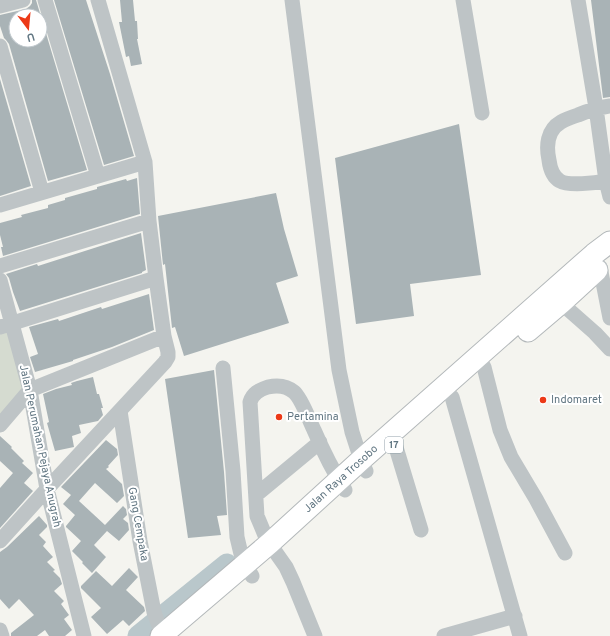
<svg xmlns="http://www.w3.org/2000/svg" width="610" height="636" font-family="Overpass,sans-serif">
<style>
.green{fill:#d5dbd0}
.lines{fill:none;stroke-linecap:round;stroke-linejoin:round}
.river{stroke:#b9c7cb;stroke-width:21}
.building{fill:#a9b3b6;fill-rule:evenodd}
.highway-casing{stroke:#b3b8ba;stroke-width:23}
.minor{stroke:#bec4c6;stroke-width:15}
.highway{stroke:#fff;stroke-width:21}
.poi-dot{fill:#ec3917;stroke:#fff;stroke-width:1.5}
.labels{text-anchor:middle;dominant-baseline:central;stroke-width:4;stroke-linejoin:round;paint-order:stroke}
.shield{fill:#fff;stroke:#909fa8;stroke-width:1}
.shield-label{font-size:10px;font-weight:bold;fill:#617682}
.poi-label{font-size:11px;fill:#617682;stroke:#fff;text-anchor:start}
.street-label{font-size:11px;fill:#617682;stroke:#fff}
</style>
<rect width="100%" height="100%" fill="#f4f4ef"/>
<path class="green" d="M 11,323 L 30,390 L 0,425 L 0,327 Z"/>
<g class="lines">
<path class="river" d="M 138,636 L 227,564"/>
</g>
<path class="building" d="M 32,0 L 36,0 L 87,170 L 48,181 L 9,44 L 6,40 L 4,38 L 0,26 L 0,15 L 26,9 L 30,6 L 32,3 ZM 13,16 L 40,16 L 40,40 L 16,40 L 16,25 Z
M 54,0 L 86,0 L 110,74 L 134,156 L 104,165 Z
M 120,0 L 133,0 L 135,21 L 137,21 L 138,39 L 137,39 L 142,64 L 131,66 L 129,56 L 126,57 L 119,22 L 122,22 Z
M 591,0 L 610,0 L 610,97 L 603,98 Z
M 0,79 L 31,186 L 0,196 Z
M 459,124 L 481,275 L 410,284 L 414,316 L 356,324 L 335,158 Z
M 137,178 L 140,214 L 3,256 L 1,247 L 3,247 L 0,235 L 0,223 L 22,217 L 21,215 L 48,208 L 48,205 L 65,200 L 65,198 L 97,189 L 97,187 L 126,179 L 127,181 Z
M 276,193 L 284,229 L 298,276 L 276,283 L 289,323 L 184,356 L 175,327 L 172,328 L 165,264 L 163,265 L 158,216 Z
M 141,233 L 146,270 L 142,272 L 142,273 L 20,311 L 13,292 L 9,278 L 6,274 L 37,264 L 38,266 Z
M 149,294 L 154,330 L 112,347 L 73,360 L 73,361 L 35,372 L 30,357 L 38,354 L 29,327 L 58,319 L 59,321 L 101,307 L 102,309 Z
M 214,370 L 224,472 L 227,515 L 217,516 L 221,535 L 188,538 L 165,379 Z
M 93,377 L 97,394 L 99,394 L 103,408 L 101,408 L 103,415 L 98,421 L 79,425 L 81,433 L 72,436 L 74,447 L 55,451 L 47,423 L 49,422 L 43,394 L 56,389 L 72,385 L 71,383 L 77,381 Z
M 0,436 L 12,447 L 11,448 L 24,461 L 22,463 L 33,473 L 24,483 L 33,491 L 0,528 L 0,488 L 13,473 L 0,461 Z
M 106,440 L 117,449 L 118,455 L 108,466 L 109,467 L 106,469 L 122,484 L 124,496 L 117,503 L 95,483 L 79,501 L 105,525 L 123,506 L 126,509 L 127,515 L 123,519 L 128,523 L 129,530 L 119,541 L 107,531 L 94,545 L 106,557 L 92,573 L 82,563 L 83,562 L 72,551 L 81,541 L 66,527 L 66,526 L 75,515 L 63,504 L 71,495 L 61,487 Z
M 39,516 L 47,525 L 47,527 L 39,535 L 46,542 L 43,546 L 53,557 L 47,562 L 55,570 L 53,571 L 60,578 L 62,584 L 54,591 L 64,601 L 61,604 L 69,615 L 64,619 L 72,630 L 65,636 L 49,636 L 45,630 L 37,636 L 11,636 L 11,633 L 34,615 L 19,599 L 9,609 L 0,599 L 0,552 L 7,547 Z
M 129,568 L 138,577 L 126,590 L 144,607 L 145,611 L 129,626 L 123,620 L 107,634 L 91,617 L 101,608 L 81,588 L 81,586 L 96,571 L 112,586 Z"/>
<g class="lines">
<g class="highway-casing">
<path id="highway" d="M 528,331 L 561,303 L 597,270
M 161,636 L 270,543 L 361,460 L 594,254 L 610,242"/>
</g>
<path class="minor" d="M 45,0 L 98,176
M 292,0 L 339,370 L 352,432 L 361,460 L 366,471
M 463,0 L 482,113
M 578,0 L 596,108 L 606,181 L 610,197
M 0,6 L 23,0
M 0,46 L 42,192
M 606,181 C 596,183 568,186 560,181 C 553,177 550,168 549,160 C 546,146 547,130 561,122 C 566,119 572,117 578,115 C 590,110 597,108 610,106
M 0,205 L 145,162
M 0,266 L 149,221
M 600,267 L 610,318
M 0,280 L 30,390 L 47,489 L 84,636
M 561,303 L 595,333 L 610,349
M 0,327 L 156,278
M 484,367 L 500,430 L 511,457 L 536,499 L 565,553
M 223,368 L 233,471 L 237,537 L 241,554 L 245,564 L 252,576
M 452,397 L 520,636
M 120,411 L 140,541 L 154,612 L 158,623 L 163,635
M 0,425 L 30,390 L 164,336
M 395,444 L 421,530
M 256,495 L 320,442
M 0,541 L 47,489 L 165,362 L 168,357 L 168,352 L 164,336 L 156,278 L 149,221 L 145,162 L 98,0
M 0,630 L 2,636
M 315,636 L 293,582 L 286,567 L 267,540 L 257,516 L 250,402 C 253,393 259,390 268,387 C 277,385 287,386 294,392 C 302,399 309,420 314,430 C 323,451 333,471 345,490
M 444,636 L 515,616"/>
<use href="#highway" class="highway"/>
</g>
<g class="poi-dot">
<circle cx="543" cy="400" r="4"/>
<circle cx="279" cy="417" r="4"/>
</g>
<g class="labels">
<rect class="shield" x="385" y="437" width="18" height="16" rx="3"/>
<g class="shield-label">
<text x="394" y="445">17</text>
</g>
<g class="poi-label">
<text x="551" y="400">Indomaret</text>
<text x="287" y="417">Pertamina</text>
</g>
<g class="street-label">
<text transform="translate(40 446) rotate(78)">Jalan Perumahan Pejaya Anugrah</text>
<text transform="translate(341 479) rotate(-42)">Jalan Raya Trosobo</text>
<text transform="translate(138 524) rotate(80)">Gang Cempaka</text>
</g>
</g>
<g transform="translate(28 28) rotate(164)"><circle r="19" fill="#ffffff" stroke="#c0c8cd"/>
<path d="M0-3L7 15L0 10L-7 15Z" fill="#ec3917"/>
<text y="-6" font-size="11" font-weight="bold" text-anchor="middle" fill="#617682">U</text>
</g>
</svg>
